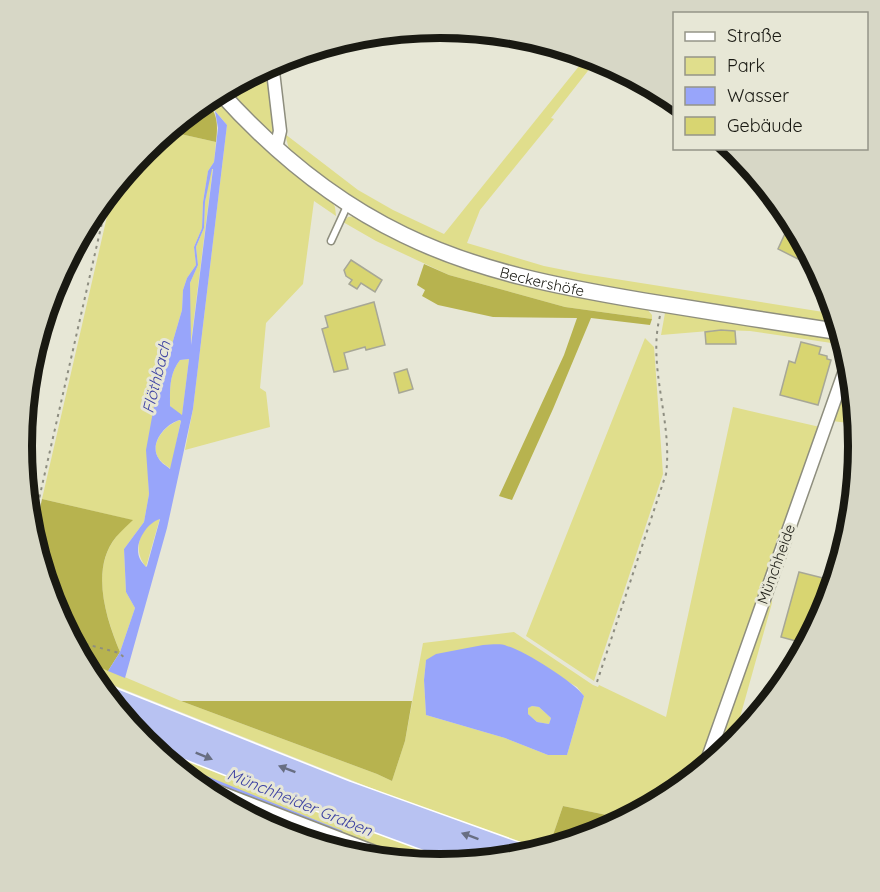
<svg xmlns="http://www.w3.org/2000/svg" width="880" height="892" font-family="Quicksand,sans-serif">
<style>
.green{fill:#e0de8c;fill-rule:evenodd}
.forest{fill:#b7b34f}
.water{fill:#98a5fa;fill-rule:evenodd}
.lines{fill:none;stroke-linecap:round;stroke-linejoin:round}
.stream{stroke:#98a5fa;stroke-width:3}
.building{fill:#d8d571;stroke:#a7a796;stroke-width:1.5}
.service-casing{stroke:#8e8e7e;stroke-width:9}
.minor-casing{stroke:#8e8e7e;stroke-width:15}
.tertiary-casing{stroke:#8e8e7e;stroke-width:18}
.motorway-casing{stroke:#fff;stroke-width:24}
.path{stroke:#8d8d80;stroke-width:2;stroke-dasharray:3 4.5;stroke-linecap:butt}
.service{stroke:#fff;stroke-width:6}
.minor{stroke:#fff;stroke-width:12}
.tertiary{stroke:#fff;stroke-width:15}
.motorway{stroke:#b8c2f2;stroke-width:21}
.oneway{fill:#686e82}
.labels{text-anchor:middle;dominant-baseline:central;stroke-width:6;stroke-linejoin:round;paint-order:stroke}
.street-label{font-size:15px;fill:#191912;stroke:#e7e7d6}
.water-label{font-size:16px;font-style:italic;fill:#3e43a3;stroke:#e7e7d6}
.rim{fill:none;stroke:#191912;stroke-width:8}
</style>
<rect width="100%" height="100%" fill="#e7e7d6"/>
<path class="green" d="M 588,55 L 598,58 L 551,118 L 554,119 L 480,210 L 467,243 L 544,266 L 584,274 L 836,314 L 839,325 L 538,276 L 437,244 L 361,206 L 290,153 L 285,134 L 358,190 L 393,210 L 444,234 Z
M 268,65 L 276,126 L 274,133 L 269,133 L 223,89 Z
M 212,95 C 248,135 290,167 331,200 L 335,207 L 336,216 L 314,201 L 303,284 L 266,323 L 260,388 L 266,392 L 270,427 L 185,450 L 193,409 L 227,125 L 205,99 Z
M 167,131 L 216,142 L 214,162 L 208,171 L 203,202 L 202,228 L 194,247 L 196,265 L 187,278 L 183,290 L 182,310 L 154,406 L 148,475 L 149,494 L 144,522 L 124,549 L 126,592 L 135,608 L 120,652 C 106,617 90,570 116,537 C 120,531 127,526 132,520 L 42,499 L 114,186 L 144,149 Z
M 213,167 L 190,350 L 190,283 L 198,265 L 196,247 L 204,228 L 205,202 L 210,172 Z
M 355,216 L 492,275 L 531,287 L 647,309 L 652,315 L 652,319 L 565,307 L 449,275 L 376,241 L 343,222 L 348,217 Z
M 674,311 L 843,337 L 845,345 L 750,331 L 721,330 L 661,335 L 665,313 Z
M 645,338 L 654,347 L 663,474 L 594,681 L 526,636 Z
M 189,359 L 182,416 L 175,412 L 170,406 C 170,389 169,374 180,360 Z
M 851,367 L 857,424 L 832,421 Z
M 733,407 L 820,427 L 694,777 L 672,795 L 626,819 L 563,806 L 553,835 L 578,840 L 542,851 L 391,796 L 103,681 L 90,675 L 80,658 L 181,701 L 377,774 L 392,781 L 405,741 L 423,643 L 514,632 L 593,685 L 598,687 L 599,685 L 666,717 ZM 426,660 L 560,677 L 577,687 L 584,696 L 567,755 L 548,755 L 505,738 L 426,715 L 424,680 Z
M 181,420 L 171,469 C 167,466 162,463 160,460 C 147,445 166,423 181,420 Z
M 160,518 L 146,567 C 132,550 139,527 160,518 Z
M 770,594 L 772,603 L 732,746 L 708,765 Z
M 532,706 L 539,707 L 551,718 L 549,724 L 537,722 L 528,714 L 528,707 Z
M 144,742 L 463,863 L 440,865 L 408,862 L 180,772 Z"/>
<path class="forest" d="M 205,99 C 218,114 218,123 216,142 L 167,131 Z
M 424,264 L 449,275 L 565,307 L 652,319 L 650,325 L 591,318 L 553,409 L 512,500 L 499,496 L 564,355 L 577,318 L 493,317 L 438,305 L 422,296 L 425,290 L 417,285 Z
M 42,499 L 133,520 C 127,526 121,531 116,537 C 90,569 106,618 120,652 L 108,671 L 80,658 L 53,606 L 33,540 Z
M 181,701 L 412,701 L 405,741 L 392,781 L 377,774 Z
M 563,806 L 626,819 L 600,833 L 578,840 L 553,835 Z"/>
<path class="water" d="M 215,111 L 227,125 L 193,409 L 167,528 L 125,678 L 108,671 L 120,652 L 135,608 L 126,592 L 124,549 L 144,522 L 149,494 L 146,450 L 154,406 L 182,310 L 183,290 L 187,278 L 196,265 L 194,247 L 202,228 L 203,202 L 208,171 L 214,162 L 218,128 ZM 212,169 L 213,169 L 191,345 L 190,283 L 198,265 L 196,247 L 204,228 L 205,202 ZM 189,359 L 182,415 L 170,406 C 170,389 169,374 180,360 ZM 180,420 L 181,421 L 170,469 C 167,466 161,463 159,459 C 148,444 166,423 180,420 ZM 160,519 L 147,566 L 146,567 C 144,564 141,562 140,559 C 133,545 146,523 160,519 Z
M 483,645 C 491,645 500,643 507,646 C 525,651 574,682 584,696 L 567,755 L 548,755 L 505,738 L 426,715 L 424,680 L 426,660 L 436,654 ZM 532,706 L 539,707 L 551,718 L 549,724 L 537,722 L 528,714 L 528,708 Z"/>
<g class="lines">
<path class="stream" d="M 168,762 L 341,832
M 380,848 L 424,863"/>
</g>
<path class="building" d="M 787,229 L 800,236 L 809,252 L 804,262 L 778,249 Z
M 351,260 L 382,280 L 375,292 L 361,283 L 357,289 L 349,284 L 352,280 L 346,276 L 344,270 Z
M 374,302 L 385,345 L 366,350 L 365,347 L 344,353 L 348,369 L 334,372 L 322,329 L 328,327 L 325,316 Z
M 721,330 L 735,331 L 736,344 L 706,344 L 705,332 Z
M 801,342 L 821,347 L 819,354 L 827,356 L 827,359 L 831,360 L 818,405 L 780,395 L 789,361 L 795,363 Z
M 407,369 L 413,389 L 399,393 L 394,373 Z
M 799,572 L 835,581 L 827,607 L 807,644 L 781,637 Z"/>
<g class="lines">
<g class="service-casing">
<path id="service" d="M 331,241 L 348,204"/>
</g>
<g class="minor-casing">
<path id="minor" d="M 272,63 L 280,131 L 276,148
M 704,769 L 849,359
M 191,781 L 398,861"/>
</g>
<g class="tertiary-casing">
<g id="tertiary">
<path id="s1" d="M 219,91 C 271,149 333,201 404,235 C 480,272 561,287 644,301 C 710,312 775,322 841,332"/>
</g>
</g>
<g class="motorway-casing">
<path id="motorway" d="M 106,696 L 347,792 L 525,856
M 130,726 L 313,798 L 484,861"/>
</g>
<path class="path" d="M 31,534 L 109,192
M 71,640 L 119,653 L 126,659
M 597,682 L 666,474 C 673,422 647,367 660,316"/>
<use href="#service" class="service"/>
<use href="#minor" class="minor"/>
<use href="#tertiary" class="tertiary"/>
<use href="#motorway" class="motorway"/>
</g>
<defs><path id="oneway-solid" d="M-6-.8H1V-3.2L6.5 0L1 3.2V.8H-6Z" transform="scale(1.5)"/></defs>
<g class="oneway">
<use href="#oneway-solid" transform="translate(204 756) rotate(22)"/>
<use href="#oneway-solid" transform="translate(287 769) rotate(-159)"/>
<use href="#oneway-solid" transform="translate(470 836) rotate(-160)"/>
</g>
<g class="labels">
<g class="street-label">
<text stroke="none"><textPath href="#s1" startOffset="382">Beckershöfe</textPath></text>
<text transform="translate(776 564) rotate(-70)">Münchheide</text>
</g>
<g class="water-label">
<text transform="translate(156 377) rotate(-76)">Flöthbach</text>
<text transform="translate(300 802) rotate(22)">Münchheider Graben</text>
</g>
</g>
<path d="M0 0H880V892H0ZM32 446a408 408 0 1 1 816 0a408 408 0 1 1-816 0Z" fill="#d7d7c6" fill-rule="evenodd"/>
<path class="rim" d="M32 446a408 408 0 1 1 816 0a408 408 0 1 1-816 0Z"/>
<rect x="673" y="12" width="195" height="138" fill="#e7e7d6" stroke="#959588" stroke-width="1.5"/>
<rect x="685" y="32" width="30" height="9" fill="#ffffff" stroke="#959588" stroke-width="1.5"/>
<text x="727" y="42" font-size="18" fill="#191912">Straße</text>
<rect x="685" y="57" width="30" height="18" fill="#e0de8c" stroke="#959588" stroke-width="1.5"/>
<text x="727" y="72" font-size="18" fill="#191912">Park</text>
<rect x="685" y="87" width="30" height="18" fill="#98a5fa" stroke="#959588" stroke-width="1.5"/>
<text x="727" y="102" font-size="18" fill="#191912">Wasser</text>
<rect x="685" y="117" width="30" height="18" fill="#d8d571" stroke="#959588" stroke-width="1.5"/>
<text x="727" y="132" font-size="18" fill="#191912">Gebäude</text>
</svg>
